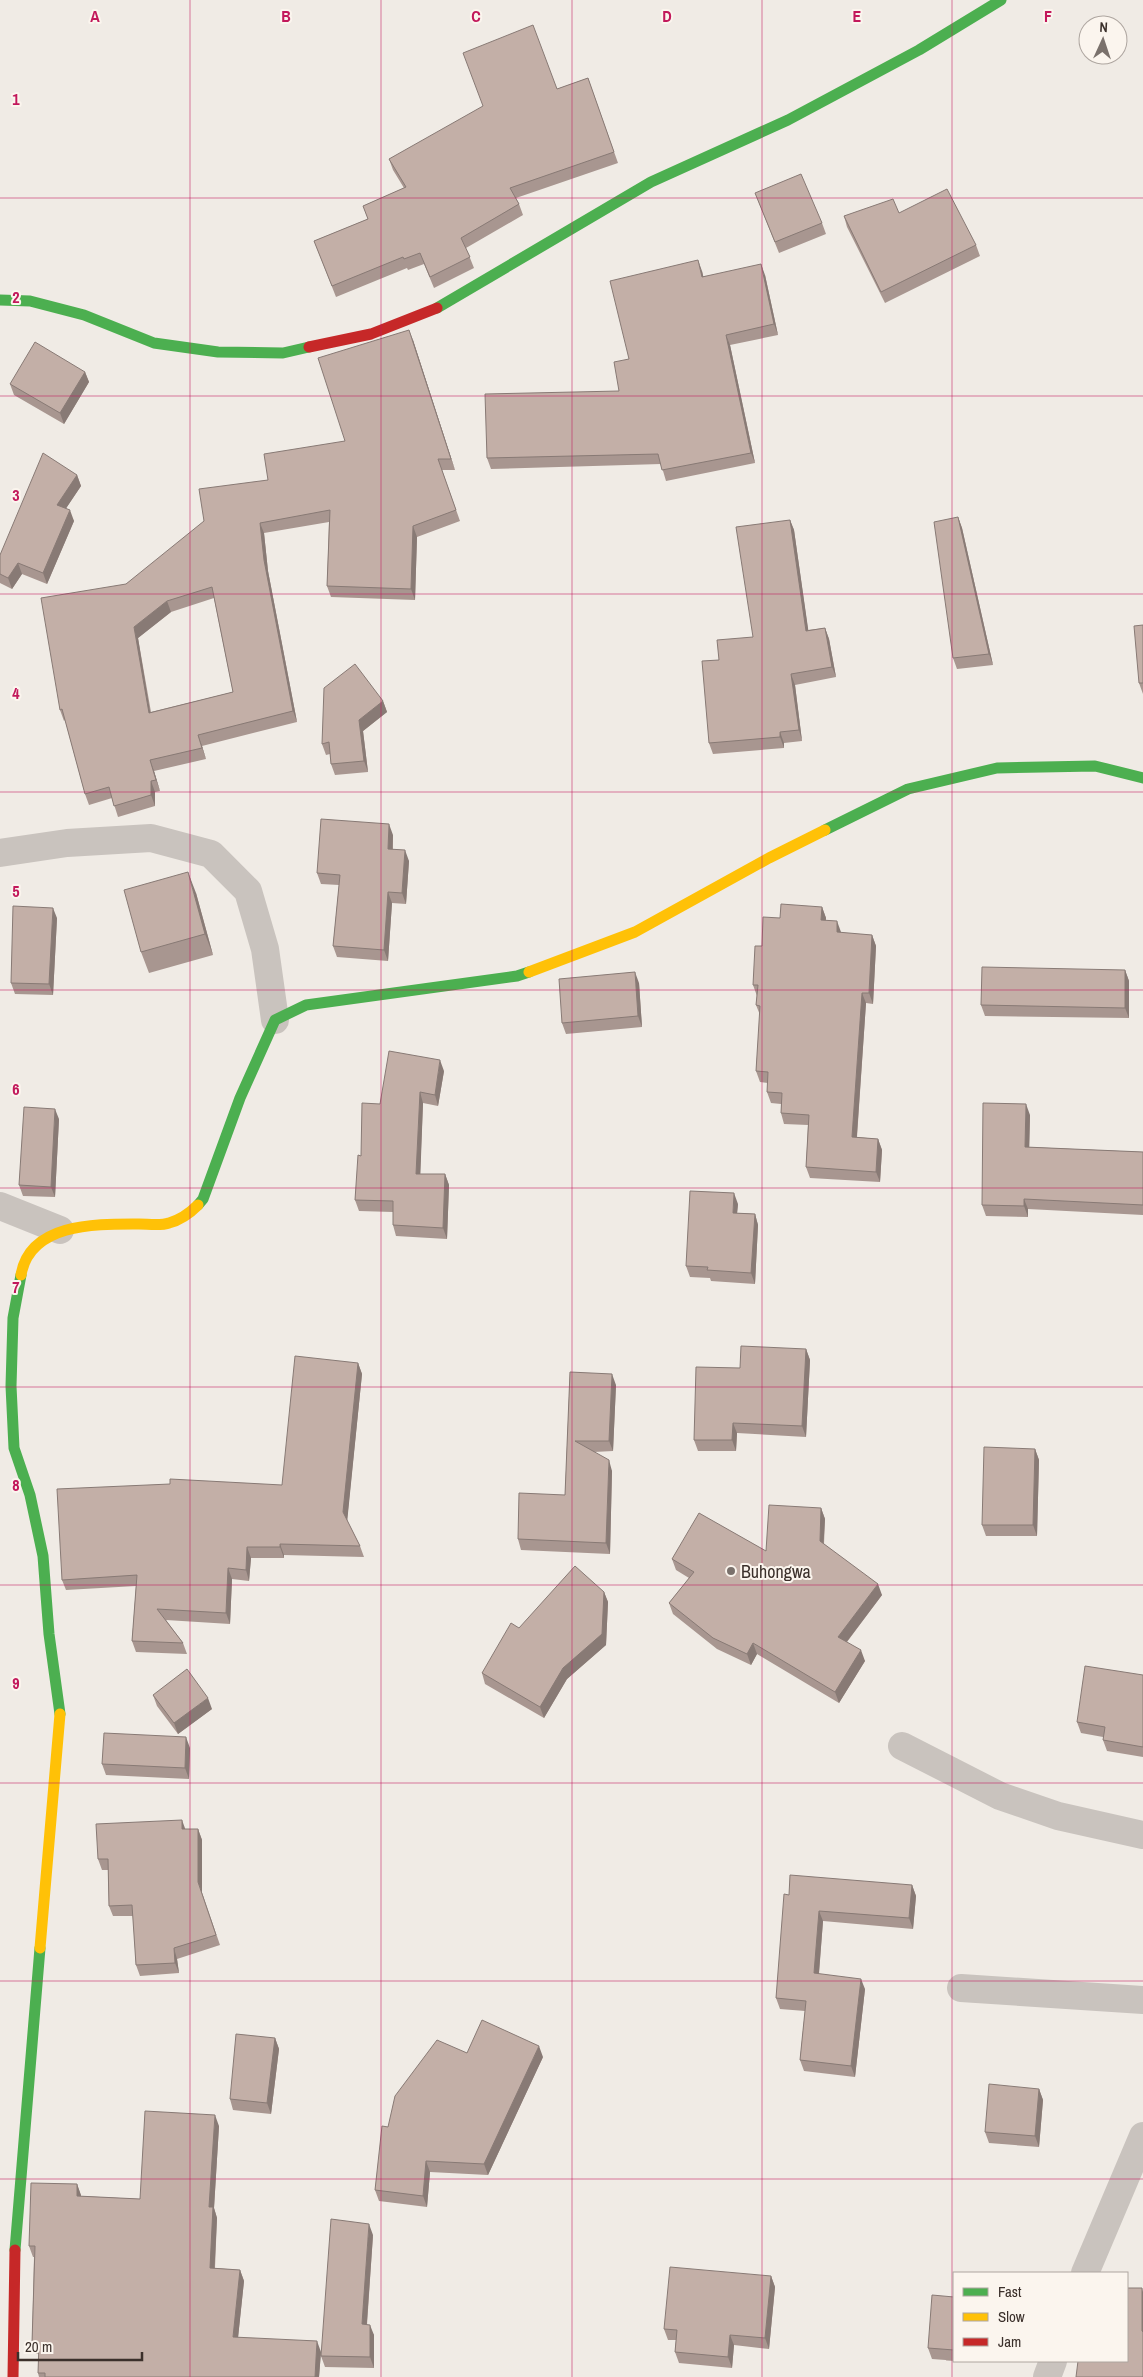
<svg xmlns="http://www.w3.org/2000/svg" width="1143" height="2377" font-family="'Archivo Narrow',sans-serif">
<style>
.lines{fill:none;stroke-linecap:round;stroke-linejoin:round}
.street{stroke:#c9c3be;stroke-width:28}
.fast{stroke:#4caf50;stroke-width:11}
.slow{stroke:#ffc107;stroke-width:11}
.jam{stroke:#c62828;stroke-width:11}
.wall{fill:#a89690;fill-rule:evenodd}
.shaded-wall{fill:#887a75}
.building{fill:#c3afa7;stroke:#887a75;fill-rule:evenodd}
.grid{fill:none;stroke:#c2185b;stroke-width:1;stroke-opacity:0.55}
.poi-dot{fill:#7a716c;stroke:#fbf5ee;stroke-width:2}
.labels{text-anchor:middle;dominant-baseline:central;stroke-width:4;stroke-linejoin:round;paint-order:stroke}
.poi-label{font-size:18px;fill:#3b302b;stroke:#fbf5ee;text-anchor:start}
.grid-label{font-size:16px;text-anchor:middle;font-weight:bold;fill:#c2185b;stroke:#fbf5ee;stroke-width:4;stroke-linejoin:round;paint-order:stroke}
</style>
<rect width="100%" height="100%" fill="#f0ebe5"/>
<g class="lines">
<path class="street" d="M 0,853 L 67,843 L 151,838 L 211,854 L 248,891 L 265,949 L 275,1020
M 0,1206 L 60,1230
M 902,1746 L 1000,1796 L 1058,1816 L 1143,1835
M 961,1988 L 1143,2000
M 1085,2273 L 1143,2136
M 1047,2377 L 1053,2361"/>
<path class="fast" d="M 0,300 L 30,301 L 84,315 L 154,343 L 218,352 L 283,353 L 309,347
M 437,308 L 651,182 L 788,120 L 919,50 L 1001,0
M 825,830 L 908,789 L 997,768 L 1095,766 L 1143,778
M 198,1205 L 203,1199 L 240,1098 L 275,1020 L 306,1005 L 517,976 L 529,972
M 21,1275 L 13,1318 L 11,1386 L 14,1448 L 30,1495 L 43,1556 L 49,1634 L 60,1714
M 15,2250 L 40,1948"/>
<path class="slow" d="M 529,972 L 635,932 L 769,858 L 825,830
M 21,1275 C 30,1222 98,1224 139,1224 C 148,1224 161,1226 169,1223 C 180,1220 190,1213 198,1205
M 40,1948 L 60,1714"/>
<path class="jam" d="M 309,347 L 371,334 L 437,308
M 13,2377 L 15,2250"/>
</g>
<path class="wall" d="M 588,78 L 618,163 L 516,198 L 519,204 L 523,215 L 466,248 L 474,268 L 434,288 L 424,264 L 408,270 L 407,268 L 336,297 L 314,241 L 368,219 L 363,206 L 404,188 L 393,170 L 389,159 L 557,89 Z
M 755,193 L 822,223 L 826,234 L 779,253 Z
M 899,213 L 976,245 L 980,256 L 885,303 L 847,227 L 844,216 Z
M 702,271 L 703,276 L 765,275 L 778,335 L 730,345 L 755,463 L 666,481 L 661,464 L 491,469 L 487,458 L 619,391 L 629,359 Z
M 413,340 L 455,470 L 442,470 L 460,521 L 417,537 L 415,600 L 331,597 L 327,586 L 329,522 L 264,533 L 268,571 L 297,722 L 202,746 L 206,759 L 154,771 L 160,791 L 155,792 L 155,806 L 118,817 L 112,798 L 89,805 L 85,794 L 65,720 L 64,721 L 60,710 L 126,584 L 268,480 L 345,441 ZM 214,598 L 233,692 L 151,712 L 138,638 L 171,612 Z
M 85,372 L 89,382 L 64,424 L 14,395 L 10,384 Z
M 77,475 L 81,486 L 66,508 L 74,521 L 47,584 L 22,574 L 12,589 L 0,583 L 0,555 Z
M 958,517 L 962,528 L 993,665 L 957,669 L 953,658 Z
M 790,520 L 794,530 L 808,630 L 825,628 L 829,639 L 836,677 L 795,685 L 802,741 L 784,743 L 784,748 L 713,754 L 709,743 L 719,660 L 753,637 Z
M 1143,625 L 1143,694 L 1139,683 Z
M 383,701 L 387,712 L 363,731 L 368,772 L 335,775 L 331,764 L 330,754 L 326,755 L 322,744 Z
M 393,835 L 393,849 L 409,861 L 406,904 L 392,903 L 388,961 L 337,957 L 333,946 L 339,885 L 321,884 L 317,873 Z
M 196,893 L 213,955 L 149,973 L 141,952 Z
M 822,907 L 826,918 L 825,921 L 841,933 L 872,935 L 876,946 L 873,1004 L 866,1003 L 857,1137 L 878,1139 L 882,1150 L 880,1182 L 810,1178 L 806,1167 L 808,1125 L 784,1124 L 781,1113 L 781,1104 L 771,1103 L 767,1092 L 768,1083 L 760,1082 L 756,1071 L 760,1015 L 756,1005 L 757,996 L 753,985 L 762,946 L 780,918 Z
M 57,918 L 53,995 L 15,994 L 11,983 Z
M 1125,970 L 1129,981 L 1129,1018 L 985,1016 L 981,1005 Z
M 639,983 L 642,1027 L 566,1034 L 562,1023 Z
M 444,1071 L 438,1106 L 423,1103 L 420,1174 L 445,1174 L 449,1185 L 447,1239 L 396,1236 L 393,1225 L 393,1212 L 359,1211 L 355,1200 L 361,1156 L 380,1104 Z
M 1030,1115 L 1029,1147 L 1143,1152 L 1143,1215 L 1028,1209 L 1028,1217 L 986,1216 L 982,1205 Z
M 59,1119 L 55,1197 L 23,1196 L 19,1185 Z
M 738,1204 L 737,1213 L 755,1214 L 758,1225 L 755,1284 L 711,1281 L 710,1278 L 690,1277 L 686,1266 Z
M 806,1349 L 810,1360 L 806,1437 L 737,1433 L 736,1451 L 698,1451 L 694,1440 L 740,1368 Z
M 358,1363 L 362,1374 L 347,1520 L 360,1546 L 364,1557 L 284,1555 L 284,1558 L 251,1558 L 249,1581 L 232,1579 L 230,1624 L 166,1620 L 183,1643 L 187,1654 L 136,1652 L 132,1641 L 136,1586 L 66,1590 L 62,1580 L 282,1485 Z
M 570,1372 L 616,1385 L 613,1451 L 594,1452 L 612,1471 L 610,1554 L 521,1550 L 518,1539 L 565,1495 Z
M 1035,1449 L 1039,1460 L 1037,1536 L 986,1536 L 982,1525 Z
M 821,1508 L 825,1519 L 824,1544 L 882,1595 L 847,1642 L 865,1661 L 839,1703 L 757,1654 L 751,1665 L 717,1649 L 673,1614 L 669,1603 L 689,1578 L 676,1570 L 672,1559 L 766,1551 Z
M 604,1592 L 608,1602 L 606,1645 L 567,1679 L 544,1718 L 485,1684 L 482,1673 L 519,1628 Z
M 1143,1675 L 1143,1757 L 1107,1751 L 1103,1740 L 1103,1737 L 1081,1733 L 1077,1722 Z
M 153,1695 L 212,1709 L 178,1734 L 157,1706 Z
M 190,1748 L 189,1779 L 106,1775 L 102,1764 Z
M 185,1829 L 198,1829 L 202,1840 L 202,1893 L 220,1945 L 177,1959 L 179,1973 L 140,1976 L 136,1965 L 133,1916 L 113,1916 L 109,1906 L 108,1870 L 102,1870 L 98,1859 Z
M 912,1885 L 916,1896 L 913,1929 L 823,1921 L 819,1974 L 865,1989 L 855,2077 L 804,2071 L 800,2060 L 805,2011 L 780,2009 L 776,1998 L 789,1895 Z
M 275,2038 L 279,2049 L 271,2114 L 233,2110 L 230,2099 Z
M 543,2057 L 488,2175 L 430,2172 L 427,2207 L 379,2201 L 375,2190 L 388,2127 Z
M 1039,2089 L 1043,2100 L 1039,2147 L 989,2143 L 985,2132 Z
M 219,2126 L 214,2208 L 217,2218 L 215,2268 L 240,2270 L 244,2281 L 238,2337 L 321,2352 L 319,2377 L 39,2377 L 38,2373 L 39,2354 L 36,2354 L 32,2343 L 34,2257 L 33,2257 L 29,2246 L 77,2184 L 81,2196 L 140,2199 Z
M 373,2235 L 367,2325 L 374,2335 L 374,2368 L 325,2367 L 321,2356 Z
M 771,2276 L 775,2287 L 769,2349 L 734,2345 L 732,2368 L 679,2363 L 675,2352 L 676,2340 L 668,2340 L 664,2329 Z
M 954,2297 L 954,2361 L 974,2361 L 973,2362 L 932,2359 L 928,2348 Z"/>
<path class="shaded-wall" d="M 698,260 L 702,271 L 706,288 L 702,277 Z
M 761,264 L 765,275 L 778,335 L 774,324 Z
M 409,330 L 413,340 L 455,470 L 451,459 Z
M 726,335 L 730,345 L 755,463 L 751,453 Z
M 85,372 L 89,382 L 64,424 L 60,413 Z
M 77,475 L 81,486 L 61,516 L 57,505 Z
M 70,510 L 74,521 L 47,584 L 43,573 Z
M 958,517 L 962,528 L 993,665 L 989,654 Z
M 790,520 L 794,530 L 810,642 L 806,631 Z
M 260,523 L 264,533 L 268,571 L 297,722 L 293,711 L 264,560 Z
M 413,526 L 417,537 L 415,600 L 411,589 Z
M 18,563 L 22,574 L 12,589 L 8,578 Z
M 167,601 L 171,612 L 138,638 L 152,724 L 149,713 L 134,627 Z
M 825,628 L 829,639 L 836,677 L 832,667 Z
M 791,674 L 795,685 L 802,741 L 799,730 Z
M 383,701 L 387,712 L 363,731 L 368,772 L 364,761 L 359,720 Z
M 780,732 L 784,743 L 784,748 L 780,737 Z
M 198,735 L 202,746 L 206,759 L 202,748 Z
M 150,760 L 154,771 L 160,791 L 156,780 Z
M 151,781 L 155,792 L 155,806 L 151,795 Z
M 389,824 L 393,835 L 392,860 L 388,849 Z
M 405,850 L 409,861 L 406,904 L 402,893 Z
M 188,872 L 196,893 L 213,955 L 205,934 Z
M 388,892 L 392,903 L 388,961 L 384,950 Z
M 822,907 L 826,918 L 825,931 L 821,920 Z
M 53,908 L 57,918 L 53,995 L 49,984 Z
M 837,921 L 841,932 L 841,943 L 837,932 Z
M 872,935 L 876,946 L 873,1004 L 869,993 Z
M 1125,970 L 1129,981 L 1129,1018 L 1125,1008 Z
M 635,972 L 639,983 L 642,1027 L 638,1016 Z
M 862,993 L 866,1003 L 856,1148 L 852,1137 Z
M 440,1060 L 444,1071 L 438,1106 L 435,1095 Z
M 420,1092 L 423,1103 L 420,1184 L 416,1174 Z
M 1026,1104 L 1030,1115 L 1029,1158 L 1025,1147 Z
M 55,1109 L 59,1119 L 55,1197 L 51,1187 Z
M 878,1139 L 882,1150 L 880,1182 L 876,1172 Z
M 445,1174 L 449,1185 L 447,1239 L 443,1228 Z
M 734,1193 L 738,1204 L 736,1224 L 733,1213 Z
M 1024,1199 L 1028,1209 L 1028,1217 L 1024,1206 Z
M 755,1214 L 758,1225 L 755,1284 L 751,1273 Z
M 806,1349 L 810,1360 L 806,1437 L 802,1426 Z
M 358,1363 L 362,1374 L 347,1523 L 343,1512 Z
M 612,1374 L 616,1385 L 613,1451 L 609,1441 Z
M 733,1423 L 737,1433 L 736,1451 L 732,1440 Z
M 1035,1449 L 1039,1460 L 1037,1536 L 1033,1525 Z
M 609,1460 L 612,1471 L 610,1554 L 606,1543 Z
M 821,1508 L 825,1519 L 823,1551 L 820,1541 Z
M 280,1544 L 284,1555 L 284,1558 L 280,1547 Z
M 247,1547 L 251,1558 L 249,1581 L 246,1570 Z
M 228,1568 L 232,1579 L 230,1624 L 226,1613 Z
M 878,1584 L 882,1595 L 842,1648 L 838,1637 Z
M 604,1592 L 608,1602 L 606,1645 L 567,1679 L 544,1718 L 540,1707 Z
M 753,1643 L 757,1654 L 751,1665 L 747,1654 Z
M 861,1650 L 865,1661 L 839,1703 L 835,1692 Z
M 208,1698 L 212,1709 L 178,1734 L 174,1723 Z
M 186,1737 L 190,1748 L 189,1779 L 185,1768 Z
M 182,1820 L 186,1831 L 182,1829 Z
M 198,1829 L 202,1840 L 202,1893 L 220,1945 L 198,1882 Z
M 912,1885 L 916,1896 L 913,1929 L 909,1918 Z
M 819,1911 L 823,1921 L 818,1984 L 814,1973 Z
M 174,1948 L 177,1959 L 179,1973 L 175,1963 Z
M 861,1979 L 865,1989 L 855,2077 L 851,2066 Z
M 275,2038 L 279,2049 L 271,2114 L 267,2103 Z
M 539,2046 L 543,2057 L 488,2175 L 484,2164 Z
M 1039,2089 L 1043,2100 L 1039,2147 L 1035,2136 Z
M 215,2115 L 219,2126 L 214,2208 L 217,2218 L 214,2278 L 210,2268 L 209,2207 Z
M 426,2161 L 430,2172 L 427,2207 L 423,2196 Z
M 77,2184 L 81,2195 L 81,2207 L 77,2196 Z
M 369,2224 L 373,2235 L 366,2335 L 362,2324 Z
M 240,2270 L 244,2281 L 237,2348 L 233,2337 Z
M 771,2276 L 775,2287 L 769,2349 L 765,2338 Z
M 1142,2288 L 1143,2292 L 1143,2336 L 1142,2331 Z
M 370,2325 L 374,2335 L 374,2368 L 370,2357 Z
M 730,2335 L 734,2345 L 732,2368 L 728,2357 Z
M 317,2341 L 321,2352 L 319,2377 L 315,2377 Z"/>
<path class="building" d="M 533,25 L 557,89 L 588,78 L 614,152 L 510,188 L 519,204 L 461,238 L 470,257 L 430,277 L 420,253 L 404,259 L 403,257 L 332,286 L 314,241 L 368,219 L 363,206 L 406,187 L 389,159 L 483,106 L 463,53 Z
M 801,174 L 822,223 L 775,242 L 755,193 Z
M 947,189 L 976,245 L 881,292 L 844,216 L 893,199 L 899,213 Z
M 698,260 L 702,277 L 761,264 L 774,324 L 726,335 L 751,453 L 662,470 L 658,454 L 487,458 L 485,394 L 619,391 L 614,362 L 629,359 L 610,281 Z
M 409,330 L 451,459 L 438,459 L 456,510 L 413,526 L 411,589 L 327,586 L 330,510 L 260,523 L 264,560 L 293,711 L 198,735 L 202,748 L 150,760 L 156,780 L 151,781 L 151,795 L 114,806 L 109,787 L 85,794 L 62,709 L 60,710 L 41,598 L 126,584 L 204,521 L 199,489 L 268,480 L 264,454 L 345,441 L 318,358 ZM 212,587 L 233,692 L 149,713 L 134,627 L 167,601 Z
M 35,342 L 85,372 L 60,413 L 10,384 Z
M 43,453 L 77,475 L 57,505 L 70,510 L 43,573 L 18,563 L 8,578 L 0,574 L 0,555 Z
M 958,517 L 989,654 L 953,658 L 934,522 Z
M 790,520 L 806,631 L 825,628 L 832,667 L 791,674 L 799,730 L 780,732 L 780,737 L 709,743 L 702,661 L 719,660 L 717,640 L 753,637 L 736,527 Z
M 1143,625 L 1143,683 L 1139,683 L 1134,626 Z
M 355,664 L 383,701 L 359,720 L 364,761 L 331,764 L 329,742 L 322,744 L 324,688 Z
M 321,819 L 389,824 L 388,849 L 405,850 L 402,893 L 388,892 L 384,950 L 333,946 L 340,875 L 317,873 Z
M 188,872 L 205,934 L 141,952 L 124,890 Z
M 781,904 L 822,907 L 821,920 L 837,921 L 837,932 L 872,935 L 869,993 L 862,993 L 852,1137 L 878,1139 L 876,1172 L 806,1167 L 809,1115 L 781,1113 L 782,1093 L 767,1092 L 768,1072 L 756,1071 L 760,1006 L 756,1005 L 758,985 L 753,985 L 755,946 L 762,946 L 763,917 L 780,918 Z
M 13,906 L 53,908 L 49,984 L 11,983 Z
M 982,967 L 1125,970 L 1125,1008 L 981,1005 Z
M 635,972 L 638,1016 L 562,1023 L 559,979 Z
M 389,1051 L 440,1060 L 435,1095 L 420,1092 L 416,1174 L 445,1174 L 443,1228 L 393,1225 L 393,1201 L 355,1200 L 358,1155 L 361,1156 L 362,1103 L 380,1104 Z
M 983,1103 L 1026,1104 L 1025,1147 L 1143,1152 L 1143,1205 L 1024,1199 L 1024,1206 L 982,1205 Z
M 24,1107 L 55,1109 L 51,1187 L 19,1185 Z
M 690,1191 L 734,1193 L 733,1213 L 755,1214 L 751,1273 L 707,1270 L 708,1267 L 686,1266 Z
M 741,1346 L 806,1349 L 802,1426 L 733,1423 L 732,1440 L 694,1440 L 696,1367 L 740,1368 Z
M 295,1356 L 358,1363 L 343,1512 L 360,1546 L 280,1544 L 280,1547 L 247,1547 L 246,1570 L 228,1568 L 226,1613 L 157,1609 L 183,1643 L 132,1641 L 137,1575 L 62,1580 L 57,1489 L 170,1484 L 170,1479 L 282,1485 Z
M 570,1372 L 612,1374 L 609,1441 L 575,1441 L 609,1460 L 606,1543 L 518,1539 L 519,1493 L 565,1495 Z
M 984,1447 L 1035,1449 L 1033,1525 L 982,1525 Z
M 769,1505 L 821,1508 L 820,1541 L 878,1584 L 838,1637 L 861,1650 L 835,1692 L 753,1643 L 747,1654 L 713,1638 L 669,1603 L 694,1572 L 672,1559 L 699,1513 L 766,1551 Z
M 575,1566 L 604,1592 L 602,1634 L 563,1668 L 540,1707 L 482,1673 L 511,1623 L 519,1628 Z
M 1085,1666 L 1143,1675 L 1143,1747 L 1103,1740 L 1105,1727 L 1077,1722 Z
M 187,1669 L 208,1698 L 174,1723 L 153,1695 Z
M 104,1733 L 186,1737 L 185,1768 L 102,1764 Z
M 182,1820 L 182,1829 L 198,1829 L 198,1882 L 216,1935 L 174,1948 L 175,1963 L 136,1965 L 132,1905 L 109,1906 L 108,1859 L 98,1859 L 96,1824 Z
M 790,1875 L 912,1885 L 909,1918 L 819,1911 L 814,1973 L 861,1979 L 851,2066 L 800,2060 L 806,2001 L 776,1998 L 784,1894 L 789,1895 Z
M 482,2020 L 539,2046 L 484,2164 L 426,2161 L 423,2196 L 375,2190 L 382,2126 L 388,2127 L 395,2096 L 437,2040 L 467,2053 Z
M 236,2034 L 275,2038 L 267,2103 L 230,2099 Z
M 989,2084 L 1039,2089 L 1035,2136 L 985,2132 Z
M 145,2111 L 215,2115 L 209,2207 L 213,2207 L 210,2268 L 240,2270 L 233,2337 L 317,2341 L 315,2377 L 45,2377 L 45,2373 L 38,2373 L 39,2343 L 32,2343 L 35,2246 L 29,2246 L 31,2183 L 77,2184 L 77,2196 L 140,2199 Z
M 331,2219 L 369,2224 L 362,2324 L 370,2325 L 370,2357 L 321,2356 Z
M 670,2267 L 771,2276 L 765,2338 L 730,2335 L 728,2357 L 675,2352 L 677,2330 L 664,2329 Z
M 1127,2288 L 1142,2288 L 1142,2331 L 1143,2332 L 1143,2377 L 1076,2377 L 1078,2361 L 1127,2361 Z
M 932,2295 L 954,2297 L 954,2350 L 928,2348 Z"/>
<path class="grid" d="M 190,0 L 190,2377M 381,0 L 381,2377M 572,0 L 572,2377M 762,0 L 762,2377M 952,0 L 952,2377M 0,198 L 1143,198M 0,396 L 1143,396M 0,594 L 1143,594M 0,792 L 1143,792M 0,990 L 1143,990M 0,1188 L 1143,1188M 0,1387 L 1143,1387M 0,1585 L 1143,1585M 0,1783 L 1143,1783M 0,1981 L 1143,1981M 0,2179 L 1143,2179"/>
<circle class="poi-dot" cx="731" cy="1571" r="5"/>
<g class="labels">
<g class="poi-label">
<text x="741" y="1571">Buhongwa</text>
</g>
</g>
<g class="grid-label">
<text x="95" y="22">A</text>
<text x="286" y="22">B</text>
<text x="476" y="22">C</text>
<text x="667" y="22">D</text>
<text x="857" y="22">E</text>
<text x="1048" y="22">F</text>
<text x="16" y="105">1</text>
<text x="16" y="303">2</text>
<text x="16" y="501">3</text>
<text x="16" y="699">4</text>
<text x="16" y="897">5</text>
<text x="16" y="1095">6</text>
<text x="16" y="1293">7</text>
<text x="16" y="1491">8</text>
<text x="16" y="1689">9</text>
</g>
<rect x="953" y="2272" width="175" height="90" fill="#fbf5ee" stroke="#aea6a0"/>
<rect x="963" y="2288" width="25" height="8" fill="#4caf50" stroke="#aea6a0"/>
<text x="998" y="2297" font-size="15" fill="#3b302b">Fast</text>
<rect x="963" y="2313" width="25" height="8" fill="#ffc107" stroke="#aea6a0"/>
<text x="998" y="2322" font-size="15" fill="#3b302b">Slow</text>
<rect x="963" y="2338" width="25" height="8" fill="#c62828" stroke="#aea6a0"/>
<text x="998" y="2347" font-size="15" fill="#3b302b">Jam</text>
<g transform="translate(1103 40) rotate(3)"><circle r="24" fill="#fbf5ee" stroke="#aea6a0"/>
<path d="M0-4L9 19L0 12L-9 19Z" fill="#7a716c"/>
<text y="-8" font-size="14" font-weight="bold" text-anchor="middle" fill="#3b302b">N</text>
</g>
<path d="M18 2352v8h124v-8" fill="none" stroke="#3b302b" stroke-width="2.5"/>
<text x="25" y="2352" font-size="15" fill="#3b302b" stroke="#fbf5ee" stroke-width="4" paint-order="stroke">20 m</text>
</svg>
